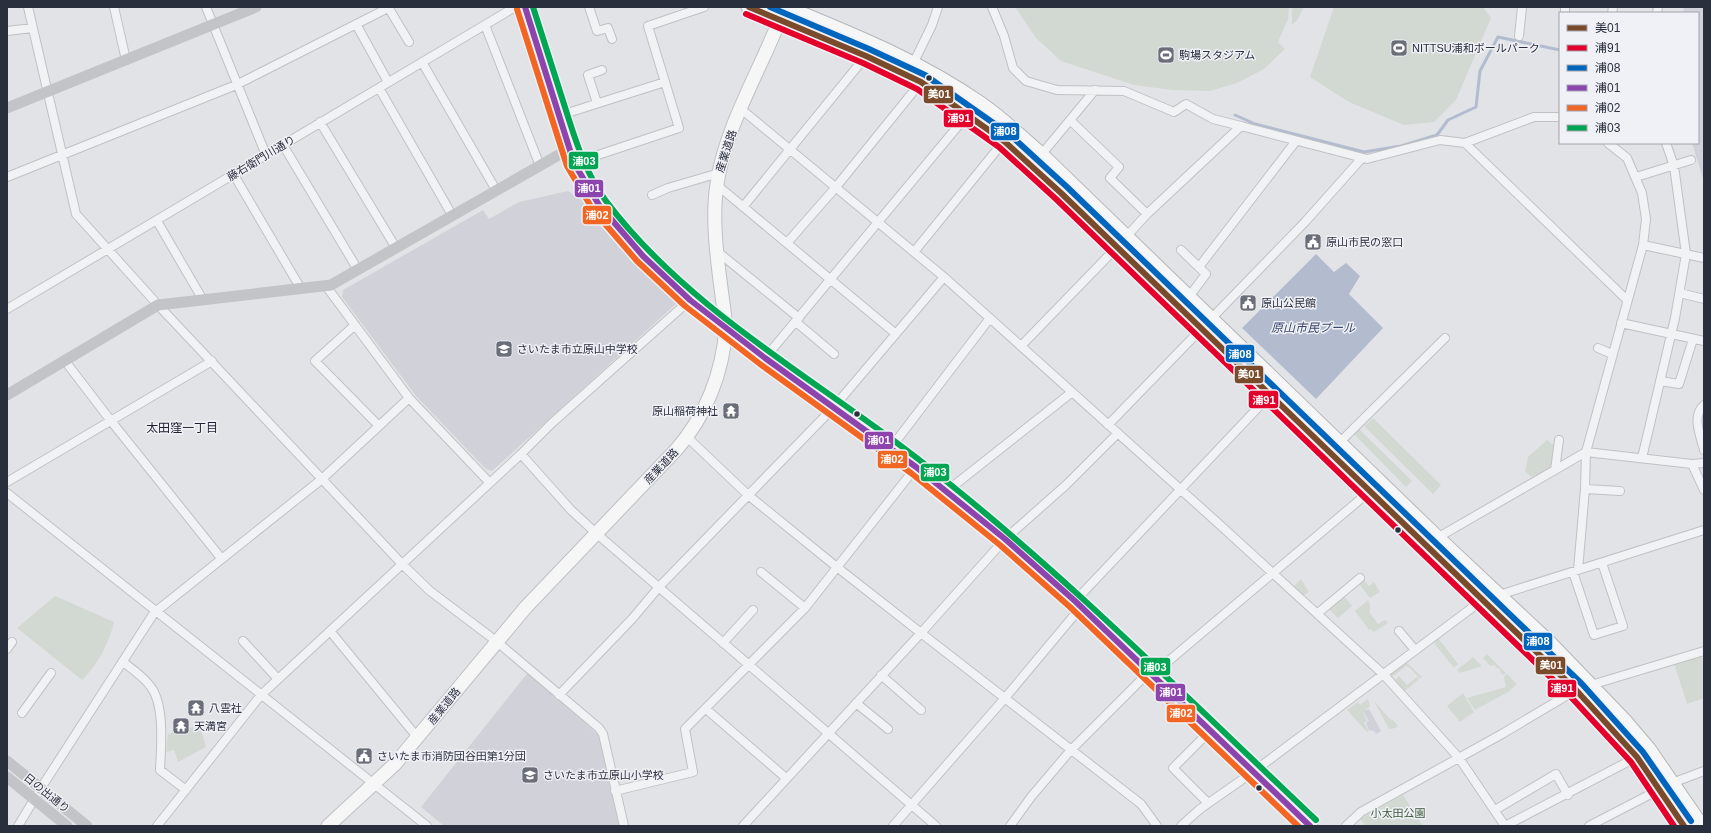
<svg xmlns="http://www.w3.org/2000/svg" width="1711" height="833" font-family="Arial,'Noto Sans JP',sans-serif">
<style>
.built{fill:#d1d2d9}
.green{fill:#d2d9d2}
.water{fill:#b3bccf}
.lines{fill:none;stroke-linecap:round;stroke-linejoin:round}
.stream{stroke:#b3bccf;stroke-width:3}
.street-casing{stroke:#c0c1c4;stroke-width:10}
.primary-casing{stroke:#bfc0c3;stroke-width:15}
.highway-casing{stroke:#b4b6ba;stroke-width:17}
.street{stroke:#f1f2f4;stroke-width:8}
.secondary{stroke:#c3c4c8;stroke-width:11}
.primary{stroke:#f6f6f6;stroke-width:13}
.highway{stroke:#f6f6f6;stroke-width:15}
.bus-1-casing{stroke:#f0f1f6;stroke-width:9}
.bus-2-casing{stroke:#f0f1f6;stroke-width:9}
.bus-3-casing{stroke:#f0f1f6;stroke-width:9}
.bus-4-casing{stroke:#f0f1f6;stroke-width:9}
.bus-5-casing{stroke:#f0f1f6;stroke-width:9}
.bus-6-casing{stroke:#f0f1f6;stroke-width:9}
.bus-1{stroke:#7a4b2a;stroke-width:6}
.bus-2{stroke:#e4002b;stroke-width:6}
.bus-3{stroke:#0065bd;stroke-width:6}
.bus-4{stroke:#8e44ad;stroke-width:6}
.bus-5{stroke:#f26522;stroke-width:6}
.bus-6{stroke:#00a651;stroke-width:6}
.bus-dot{fill:#2a2f3e;stroke:#f0f1f6;stroke-width:1.5}
.labels{text-anchor:middle;dominant-baseline:central;stroke-width:3;stroke-linejoin:round;paint-order:stroke}
.poi-label{font-size:11px;fill:#2a2f3e;stroke:#f0f1f6;text-anchor:start}
.street-label{font-size:11px;fill:#2a2f3e;stroke:#f0f1f6}
.park-label{font-size:11px;fill:#3b5839;stroke:#f0f1f6}
.water-label{font-size:12px;font-style:italic;fill:#38496e;stroke:#f0f1f6}
.neighbourhood-label{font-size:12px;fill:#1d202f;stroke:#f0f1f6}
.line-badge{stroke:#f0f1f6;stroke-width:1.5}
.badge-label{font-size:11px;text-anchor:middle;font-weight:bold;fill:#fff}
</style>
<rect width="100%" height="100%" fill="#e2e3e6"/>
<path class="built" d="M 1684,7 L 1704,7 L 1704,182 L 1692,143 L 1698,143 L 1698,13 L 1683,13 Z
M 579,189 L 595,215 L 613,235 L 678,302 L 492,471 L 486,469 L 416,396 L 342,297 L 343,290 L 483,210 L 489,219 L 519,202 L 568,191 L 574,195 Z
M 529,671 L 607,743 L 626,826 L 444,826 L 421,807 Z
M 1369,709 L 1381,731 L 1376,734 L 1374,731 L 1369,730 L 1366,723 L 1369,721 L 1363,711 Z"/>
<path class="green" d="M 1015,7 L 1289,7 L 1288,19 L 1278,42 L 1285,49 L 1264,69 L 1237,83 L 1210,91 L 1172,90 L 1134,85 L 1061,61 L 1036,38 Z
M 1292,7 L 1304,7 L 1298,19 L 1292,25 Z
M 1334,7 L 1483,7 L 1491,18 L 1456,100 L 1434,122 L 1404,125 L 1349,102 L 1310,77 Z
M 1373,418 L 1441,485 L 1433,494 L 1364,426 Z
M 1358,428 L 1412,481 L 1406,487 L 1353,433 Z
M 1547,440 L 1556,447 L 1552,469 L 1531,477 L 1525,471 L 1528,457 Z
M 1301,579 L 1309,592 L 1303,596 L 1293,587 Z
M 1363,579 L 1369,586 L 1374,582 L 1380,592 L 1370,598 L 1359,584 Z
M 1343,595 L 1352,606 L 1338,618 L 1328,608 Z
M 55,596 L 114,622 C 109,643 98,665 82,680 L 17,628 Z
M 1368,600 L 1370,605 L 1370,613 L 1378,624 L 1385,620 L 1388,623 L 1374,632 L 1371,629 L 1369,630 L 1355,611 Z
M 1439,639 L 1458,664 L 1454,668 L 1434,643 Z
M 1487,654 L 1504,671 L 1506,674 L 1502,675 L 1499,668 L 1496,668 L 1495,665 L 1490,666 L 1483,658 Z
M 1701,655 L 1704,666 L 1704,698 L 1687,704 L 1674,663 Z
M 1473,657 L 1482,666 L 1460,673 L 1457,670 Z
M 1406,662 L 1422,677 L 1420,679 L 1409,667 L 1406,666 L 1392,677 L 1389,675 Z
M 1507,674 L 1517,684 L 1508,692 L 1475,710 L 1467,698 L 1506,687 L 1504,677 Z
M 1399,676 L 1407,685 L 1417,677 L 1419,679 L 1405,691 L 1395,680 Z
M 1463,693 L 1474,712 L 1460,722 L 1447,706 Z
M 1368,699 L 1370,706 L 1363,712 L 1367,721 L 1364,723 L 1369,731 L 1367,732 L 1347,710 L 1358,702 L 1360,705 Z
M 1374,701 L 1390,719 L 1393,720 L 1398,726 L 1396,728 L 1389,729 Z
M 193,727 L 195,732 L 201,730 L 206,747 L 178,762 L 174,750 L 166,752 L 168,734 Z
M 1403,795 L 1423,826 L 1366,826 L 1360,819 Z"/>
<path class="water" d="M 1316,254 L 1334,272 L 1346,263 L 1360,276 L 1349,294 L 1383,328 L 1316,399 L 1242,328 Z"/>
<g class="lines">
<path class="stream" d="M 1235,115 L 1255,124 L 1364,152 L 1401,146 L 1437,135 L 1448,120 L 1476,107 L 1480,71 L 1498,37 L 1560,50"/>
<g class="street-casing">
<path id="street" d="M 28,7 L 76,214 L 158,305 L 402,564 L 430,591 L 496,641 L 599,728 L 603,734 L 624,826
M 114,7 L 126,60
M 206,7 L 266,155
M 388,7 L 409,42
M 589,7 L 597,31 L 608,28 L 612,39
M 992,7 L 1004,36 L 1013,68 L 1026,81 L 1057,90 L 1124,91 L 1174,112 L 1186,104 L 1213,119 L 1241,126
M 1565,13 L 1565,7
M 1612,13 L 1613,7
M 1657,13 L 1658,7
M 356,24 L 388,82
M 485,25 L 540,166
M 7,31 L 33,28
M 1519,36 L 1522,7
M 422,62 L 496,190
M 913,64 L 932,25 L 938,7
M 379,88 L 452,215
M 597,103 L 588,75 L 602,70
M 741,109 L 944,277 L 1219,524 L 1384,675 L 1459,758 L 1505,826
M 558,116 L 665,82
M 1071,121 L 1119,167 L 1110,178 L 1147,214
M 320,122 L 396,248
M 1465,143 L 1627,300
M 283,145 L 358,270
M 1041,155 L 1095,90
M 574,163 L 679,128 L 648,26 L 704,7
M 234,175 L 301,289
M 7,177 L 236,85 L 390,7
M 1636,177 L 1691,160
M 717,185 L 896,334
M 652,195 L 668,188 L 719,173
M 743,207 L 866,56
M 157,221 L 203,300
M 1126,237 L 1147,214 L 1241,126 L 1367,159 L 1440,140 L 1465,143 L 1534,117 L 1560,117
M 787,243 L 836,187 L 921,82
M 1643,245 L 1704,258
M 1181,250 L 1206,274 L 1188,298
M 718,252 L 799,318
M 914,252 L 1004,141
M 1199,267 L 1296,141
M 326,286 L 409,398 L 489,482
M 1680,293 L 1704,299
M 7,309 L 515,7
M 796,322 L 834,354
M 1621,323 L 1704,341
M 355,325 L 315,361 L 379,426
M 1021,346 L 1116,248
M 1598,348 L 1612,354
M 765,358 L 968,114
M 65,361 L 111,421 L 221,558
M 1660,381 L 1679,384 L 1693,339
M 1704,405 C 1691,416 1701,437 1704,450
M 1108,425 L 1305,222 L 1362,158
M 1118,433 L 1066,485 L 1005,539 L 921,633 L 1141,804 L 1157,826
M 687,437 L 748,495 L 838,568 L 921,633 L 743,826
M 1337,445 L 1445,338
M 890,449 L 990,318
M 521,454 L 571,510 L 597,534 L 936,826
M 1642,458 L 1675,318 L 1686,254 L 1674,166 L 1666,143
M 1692,464 L 1704,463
M 1555,470 L 1559,440
M 7,482 L 212,361
M 1585,489 L 1620,491
M 947,491 L 1071,393
M 7,493 L 427,826
M 1437,538 L 1586,452 L 1692,464 L 1704,490
M 1578,570 L 1585,489 L 1586,452 L 1643,245 L 1646,219 L 1642,193 L 1627,158 L 1608,143
M 761,572 L 805,608
M 1573,572 L 1594,635 L 1623,626 L 1602,563
M 1496,596 L 1704,530
M 1075,601 L 1269,396
M 1318,613 L 1360,578
M 330,631 L 418,738
M 1399,631 L 1415,650
M 243,641 L 278,679
M 723,643 L 753,610
M 7,649 L 12,642
M 123,662 C 132,669 144,677 151,687 C 165,706 161,747 160,770 L 186,790
M 881,675 L 921,710
M 1152,675 L 1369,492
M 1591,685 L 1704,651
M 559,695 L 632,619 L 659,587 L 833,408 L 944,277
M 856,703 L 888,729
M 706,709 L 786,778
M 22,713 L 51,673
M 615,791 L 693,772 L 685,729 L 805,608 L 916,467
M 1208,803 L 1173,768 L 1210,731
M 1495,810 L 1556,774 L 1568,795
M 18,826 L 41,788 L 154,613 L 322,479 L 409,398
M 157,826 L 261,695 L 521,454 L 552,423 L 690,300
M 893,826 L 1005,698 L 1081,607
M 1010,826 L 1031,797 L 1070,751 L 1149,672
M 1181,826 L 1200,809 L 1253,772 L 1473,607 L 1486,601
M 1346,826 L 1361,812 L 1502,734 L 1576,690
M 1505,826 L 1637,757
M 1589,826 L 1672,783 L 1704,771"/>
</g>
<g class="primary-casing">
<path id="primary" d="M 328,826 L 395,764 L 526,607 L 676,450 C 706,416 723,372 726,327 C 721,282 710,228 717,184 C 725,126 763,66 783,11"/>
</g>
<g class="highway-casing">
<path id="highway" d="M 525,7 L 574,163 L 599,205 L 643,256 L 690,300 L 765,358 L 916,467 L 1005,539 L 1075,601 L 1310,826
M 749,7 L 866,56 L 921,82 L 1004,141 L 1061,193 L 1200,329 L 1576,690 L 1637,757 L 1684,826
M 784,7 C 852,35 920,62 980,104 C 1002,119 1021,138 1041,155 L 1437,538 L 1549,643 L 1625,722 L 1648,749 L 1701,826"/>
</g>
<use href="#street" class="street"/>
<path class="secondary" d="M 7,108 L 256,7
M 7,395 L 158,305 L 331,285 L 569,149
M 7,761 L 87,826
M 7,777 L 67,826"/>
<use href="#primary" class="primary"/>
<use href="#highway" class="highway"/>
<g class="bus-1-casing">
<path id="bus-1" d="M 749,7 L 866,56 L 921,82 L 1004,141 L 1061,193 L 1576,690 L 1637,757 L 1684,826"/>
</g>
<g class="bus-2-casing">
<path id="bus-2" d="M 746,14 L 863,63 L 917,89 L 999,147 L 1056,199 L 1570,696 L 1631,762 L 1674,826"/>
</g>
<g class="bus-3-casing">
<path id="bus-3" d="M 770,7 L 869,49 L 925,75 L 1009,134 L 1067,187 L 1582,684 L 1643,752 L 1691,821"/>
</g>
<g class="bus-4-casing">
<path id="bus-4" d="M 525,7 L 574,163 L 599,205 L 643,256 L 690,300 L 765,358 L 916,467 L 1005,539 L 1075,601 L 1310,826"/>
</g>
<g class="bus-5-casing">
<path id="bus-5" d="M 517,9 L 567,166 L 593,210 L 637,261 L 685,306 L 760,364 L 911,473 L 1000,545 L 1070,607 L 1298,826"/>
</g>
<g class="bus-6-casing">
<path id="bus-6" d="M 533,7 C 543,38 553,70 563,101 C 574,136 584,171 606,201 C 688,310 816,379 922,462 C 1062,571 1187,698 1316,820"/>
</g>
<use href="#bus-1" class="bus-1"/>
<use href="#bus-2" class="bus-2"/>
<use href="#bus-3" class="bus-3"/>
<use href="#bus-4" class="bus-4"/>
<use href="#bus-5" class="bus-5"/>
<use href="#bus-6" class="bus-6"/>
</g>
<defs>
<g id="stadium-square" transform="scale(0.9)"><rect x="-9" y="-9" width="18" height="18" rx="4" fill="#6a6e79" stroke="#f0f1f6"/><path d="M0-5a6.5 5 0 1 0 0 10a6.5 5 0 1 0 0-10ZM-3.5-1.8h7v3.6h-7Z" fill="#fff"/></g>
<g id="civic-square" transform="scale(0.9)"><rect x="-9" y="-9" width="18" height="18" rx="4" fill="#6a6e79" stroke="#f0f1f6"/><path d="M-.6-6.5H3V-4.5H.6V-3L4-1V1h2V6H-6V1h2V-1L-.6-3ZM-1.2 2.5V6h2.4V2.5Z" fill="#fff"/></g>
<g id="school-square" transform="scale(0.9)"><rect x="-9" y="-9" width="18" height="18" rx="4" fill="#6a6e79" stroke="#f0f1f6"/><path d="M0-5L7-2L0 1L-7-2ZM-4 1L0 2.5L4 1V4Q0 6-4 4Z" fill="#fff"/></g>
<g id="temple-square" transform="scale(0.9)"><rect x="-9" y="-9" width="18" height="18" rx="4" fill="#6a6e79" stroke="#f0f1f6"/><path d="M0-6L5-2H3V0L6.5 2.5H4V6H1.5V3h-3V6H-4V2.5H-6.5L-3 0V-2H-5Z" fill="#fff"/></g>
</defs>
<g fill-rule="evenodd">
<use href="#stadium-square" x="1399" y="48"/>
<use href="#stadium-square" x="1166" y="55"/>
<use href="#civic-square" x="1313" y="242"/>
<use href="#civic-square" x="1248" y="303"/>
<use href="#school-square" x="504" y="349"/>
<use href="#temple-square" x="731" y="411"/>
<use href="#temple-square" x="196" y="708"/>
<use href="#temple-square" x="181" y="726"/>
<use href="#civic-square" x="364" y="756"/>
<use href="#school-square" x="530" y="775"/>
</g>
<g class="bus-dot">
<circle cx="929" cy="78" r="3.5"/>
<circle cx="857" cy="414" r="3.5"/>
<circle cx="1398" cy="530" r="3.5"/>
<circle cx="1259" cy="788" r="3.5"/>
</g>
<g class="labels">
<g class="poi-label">
<text x="1412" y="48">NITTSU浦和ボールパーク</text>
<text x="1179" y="55">駒場スタジアム</text>
<text x="1326" y="242">原山市民の窓口</text>
<text x="1261" y="303">原山公民館</text>
<text x="517" y="349">さいたま市立原山中学校</text>
<text x="718" y="411" text-anchor="end">原山稲荷神社</text>
<text x="209" y="708">八雲社</text>
<text x="194" y="726">天満宮</text>
<text x="377" y="756">さいたま市消防団谷田第1分団</text>
<text x="543" y="775">さいたま市立原山小学校</text>
</g>
<g class="street-label">
<text transform="translate(726 151) rotate(-72)">産業道路</text>
<text transform="translate(261 158) rotate(-31)">藤右衛門川通り</text>
<text transform="translate(661 466) rotate(-47)">産業道路</text>
<text transform="translate(444 706) rotate(-51)">産業道路</text>
<text transform="translate(47 793) rotate(39)">日の出通り</text>
</g>
<g class="park-label">
<text x="1398" y="813">小太田公園</text>
</g>
<g class="water-label">
<text x="1313" y="328">原山市民プール</text>
</g>
<g class="neighbourhood-label">
<text x="182" y="428">太田窪一丁目</text>
</g>
</g>
<g class="line-badge">
<rect x="923" y="85" width="31" height="19" rx="4" fill="#7a4b2a"/>
<rect x="943" y="109" width="31" height="19" rx="4" fill="#e4002b"/>
<rect x="990" y="122" width="30" height="19" rx="4" fill="#0065bd"/>
<rect x="568" y="151" width="31" height="19" rx="4" fill="#00a651"/>
<rect x="574" y="179" width="30" height="19" rx="4" fill="#8e44ad"/>
<rect x="582" y="205" width="30" height="20" rx="4" fill="#f26522"/>
<rect x="1225" y="344" width="30" height="19" rx="4" fill="#0065bd"/>
<rect x="1234" y="365" width="30" height="19" rx="4" fill="#7a4b2a"/>
<rect x="1248" y="390" width="31" height="19" rx="4" fill="#e4002b"/>
<rect x="864" y="431" width="30" height="19" rx="4" fill="#8e44ad"/>
<rect x="877" y="450" width="31" height="19" rx="4" fill="#f26522"/>
<rect x="920" y="463" width="30" height="19" rx="4" fill="#00a651"/>
<rect x="1523" y="632" width="30" height="19" rx="4" fill="#0065bd"/>
<rect x="1535" y="656" width="31" height="19" rx="4" fill="#7a4b2a"/>
<rect x="1140" y="657" width="31" height="19" rx="4" fill="#00a651"/>
<rect x="1547" y="679" width="30" height="19" rx="4" fill="#e4002b"/>
<rect x="1155" y="683" width="31" height="19" rx="4" fill="#8e44ad"/>
<rect x="1166" y="704" width="30" height="19" rx="4" fill="#f26522"/>
</g>
<g class="badge-label">
<text x="939" y="98">美01</text>
<text x="959" y="122">浦91</text>
<text x="1005" y="135">浦08</text>
<text x="584" y="165">浦03</text>
<text x="589" y="192">浦01</text>
<text x="597" y="219">浦02</text>
<text x="1240" y="358">浦08</text>
<text x="1249" y="378">美01</text>
<text x="1264" y="404">浦91</text>
<text x="879" y="444">浦01</text>
<text x="892" y="463">浦02</text>
<text x="935" y="476">浦03</text>
<text x="1538" y="645">浦08</text>
<text x="1551" y="669">美01</text>
<text x="1155" y="671">浦03</text>
<text x="1562" y="692">浦91</text>
<text x="1171" y="696">浦01</text>
<text x="1181" y="717">浦02</text>
</g>
<rect width="1711" height="833" fill="none" stroke="#2a2f3e" stroke-width="16"/>
<rect x="1559" y="12" width="140" height="132" fill="#f0f1f6" stroke="#a1a3ac"/>
<rect x="1567" y="25" width="20" height="6" fill="#7a4b2a" stroke="#a1a3ac"/>
<text x="1595" y="32" font-size="12" fill="#2a2f3e">美01</text>
<rect x="1567" y="45" width="20" height="6" fill="#e4002b" stroke="#a1a3ac"/>
<text x="1595" y="52" font-size="12" fill="#2a2f3e">浦91</text>
<rect x="1567" y="65" width="20" height="6" fill="#0065bd" stroke="#a1a3ac"/>
<text x="1595" y="72" font-size="12" fill="#2a2f3e">浦08</text>
<rect x="1567" y="85" width="20" height="6" fill="#8e44ad" stroke="#a1a3ac"/>
<text x="1595" y="92" font-size="12" fill="#2a2f3e">浦01</text>
<rect x="1567" y="105" width="20" height="6" fill="#f26522" stroke="#a1a3ac"/>
<text x="1595" y="112" font-size="12" fill="#2a2f3e">浦02</text>
<rect x="1567" y="125" width="20" height="6" fill="#00a651" stroke="#a1a3ac"/>
<text x="1595" y="132" font-size="12" fill="#2a2f3e">浦03</text>
</svg>
